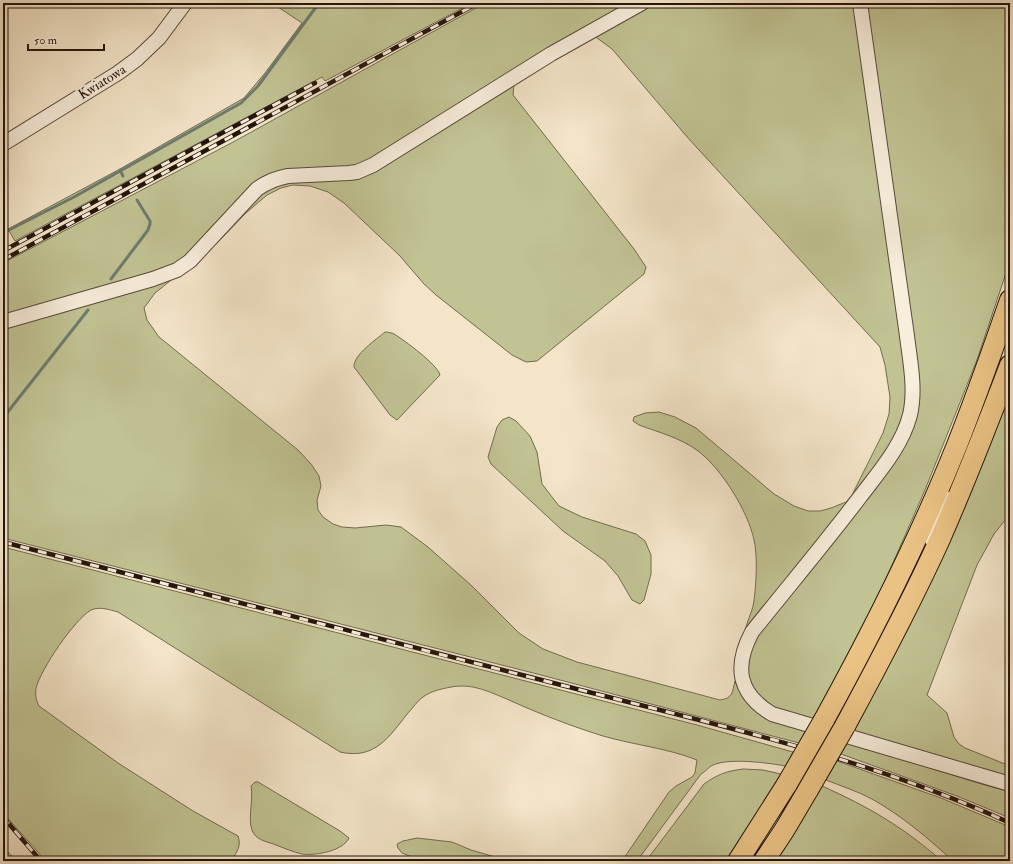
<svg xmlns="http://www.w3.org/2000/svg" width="1013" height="864" font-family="'IM FELL Double Pica',serif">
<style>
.green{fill:#c1c393;stroke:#726c50}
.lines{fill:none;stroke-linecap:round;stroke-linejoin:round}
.stream{stroke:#6d7c6f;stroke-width:3}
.minor-casing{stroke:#58493c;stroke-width:16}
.highway-casing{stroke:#24150d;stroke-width:22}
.minor{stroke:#f8eedc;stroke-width:14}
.highway{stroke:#eac284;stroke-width:20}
.rail-casing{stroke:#24150d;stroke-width:4.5}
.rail{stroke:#f8eedc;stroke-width:3;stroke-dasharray:9;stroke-linecap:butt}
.highway-bridge-casing{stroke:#24150d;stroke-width:22;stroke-linecap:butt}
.highway-bridge{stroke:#eac284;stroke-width:20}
.labels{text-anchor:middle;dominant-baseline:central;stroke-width:4;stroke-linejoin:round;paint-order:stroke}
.street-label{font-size:14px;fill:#24150d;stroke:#f8eedc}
</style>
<rect width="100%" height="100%" fill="#f4e5c9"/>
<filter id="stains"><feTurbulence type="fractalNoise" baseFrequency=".005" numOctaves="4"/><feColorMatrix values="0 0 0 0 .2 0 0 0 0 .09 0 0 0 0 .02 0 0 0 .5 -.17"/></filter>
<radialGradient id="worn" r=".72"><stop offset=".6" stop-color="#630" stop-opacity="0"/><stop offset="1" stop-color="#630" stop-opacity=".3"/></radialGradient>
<path class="green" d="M 272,3 L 472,3 L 325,81 L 322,77 L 15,241 L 8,229 L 120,169 L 244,98 L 265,73 L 302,23 Z
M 485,3 L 856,3 L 908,377 L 905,413 L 885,456 L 747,631 L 746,627 C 748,619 753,610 754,601 C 756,584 758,557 754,540 C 748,511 721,468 698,451 C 681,438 658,432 639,425 L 633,421 L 634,417 L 645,413 L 659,412 L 675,417 L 696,428 L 774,494 L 794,506 L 808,511 L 820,511 L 831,508 L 846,502 L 852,495 L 883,433 L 889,414 L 890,397 L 885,365 L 880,347 L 688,138 L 612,49 L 593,35 L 514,85 L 513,95 L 634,249 L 646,267 L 644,274 L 537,361 L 526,362 L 512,355 L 436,295 L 424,284 L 400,256 L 344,203 L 328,192 L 310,186 L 293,185 L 281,188 L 267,195 L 246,213 L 215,245 L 155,293 L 144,308 L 147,320 L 159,337 L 298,450 L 311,464 L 319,476 L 321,486 L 317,500 L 318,510 L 323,517 L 333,524 L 342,527 L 355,528 L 386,525 L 401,527 L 428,547 L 472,586 L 519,633 L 543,649 L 577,662 L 720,700 C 733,698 732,693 735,681 C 749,719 771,720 806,730 L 799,743 L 541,675 L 3,538 L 3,263 L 235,141 Z
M 864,3 L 1010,3 L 1010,261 L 977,360 L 925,490 L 870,615 L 811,722 L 775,709 L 760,698 L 749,681 L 747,662 L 755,638 L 911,428 Z
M 385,332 C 388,332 392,333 394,334 C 404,340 438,365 440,375 L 397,420 L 390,415 L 354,367 C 353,355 377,339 385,332 Z
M 1010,393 L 1010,514 L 994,534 L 977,565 L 927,695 L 947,713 L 954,737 L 959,744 L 965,748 L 1010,766 L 1010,779 L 853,733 L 908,629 L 966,504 Z
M 509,417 L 516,421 L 530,436 L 537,452 L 542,484 L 559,506 L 582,517 L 636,534 L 645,541 L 651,555 L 651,574 L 644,600 L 640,604 L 632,600 L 618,576 L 605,561 L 563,531 L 491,464 L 488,457 L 497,427 L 502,420 Z
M 3,547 L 697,725 L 793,752 L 786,766 C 768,763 727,757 711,766 C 708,768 705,772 701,774 L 637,861 L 622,861 L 669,792 L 676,786 L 692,777 L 695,773 L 697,760 C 667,748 634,745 603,736 C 571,726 540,714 509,700 C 490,692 472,683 451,687 C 441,689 431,691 423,697 C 417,701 413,708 408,713 C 389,737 375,760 340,752 L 118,612 C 110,610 100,606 91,610 C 74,620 41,669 36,688 C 35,695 36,700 39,706 L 118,763 L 193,811 L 238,836 C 242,846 236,853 231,861 L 46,861 L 3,813 Z
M 848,742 L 978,783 L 1010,792 L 1010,818 L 957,796 L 841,754 Z
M 837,761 L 941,798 L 1010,827 L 1010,856 L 1001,861 L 953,861 C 928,838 902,816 872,799 C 857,791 841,786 826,780 Z
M 743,769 L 763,770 L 781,774 L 768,798 L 726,861 L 646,861 L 704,784 C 718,774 727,771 743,769 Z
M 255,782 L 258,782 L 340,831 L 349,838 C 343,851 315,856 302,854 C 293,852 284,848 276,845 C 269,842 259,841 254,834 C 246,823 254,800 251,786 Z
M 822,786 C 869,807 903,827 942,861 L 776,861 Z
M 417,838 L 452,842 L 471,850 L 509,861 L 422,861 L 402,853 L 398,848 L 397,844 L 403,841 Z
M 3,846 L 16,861 L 3,861 Z"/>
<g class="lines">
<path class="stream" d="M 120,170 L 123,176
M 3,233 L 74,197 L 241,103 L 258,86 L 319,3
M 111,279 L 148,230 L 150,224 L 150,221 L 137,200
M 3,418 L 88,310"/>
<g class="minor-casing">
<path id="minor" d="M 860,3 L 907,336 C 910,361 916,389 910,415 C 902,446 879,472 860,497 C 825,543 788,587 752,632 C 734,666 737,693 772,714 L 1010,784
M 3,144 L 118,73 L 137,59 L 159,38 L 185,3
M 3,322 L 153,279 L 177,270 L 190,261 L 257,189 C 267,182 276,178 288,176 L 349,173 L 357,172 L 373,165 L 551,54 L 642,3
M 932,540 L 943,496"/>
</g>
<g class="highway-casing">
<path id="highway" d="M 824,720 C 873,631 919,540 957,445 C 976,397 993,349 1010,300
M 845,726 C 878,665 911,603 940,539 C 965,482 988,423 1010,365
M 738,861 L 787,784
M 764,861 L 785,829 L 808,790"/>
</g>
<use href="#minor" class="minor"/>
<use href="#highway" class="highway"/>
<g class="rail-casing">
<path id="rail" d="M 3,251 L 315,83
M 3,260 L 478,3
M 3,542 C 193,591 383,640 573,688 C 721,726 871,759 1010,823
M 3,817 L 41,861"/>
</g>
<use href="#rail" class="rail"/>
<g class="highway-bridge-casing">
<path id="highway-bridge" d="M 787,784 L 824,720
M 808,790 L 845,726"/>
</g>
<use href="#highway-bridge" class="highway-bridge"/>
</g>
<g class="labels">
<g class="street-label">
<text transform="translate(102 82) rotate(-32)">Kwiatowa</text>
</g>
</g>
<rect width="1013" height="864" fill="none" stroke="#f4e5c9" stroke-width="16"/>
<rect x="4" y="4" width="1005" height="856" fill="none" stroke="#24150d" stroke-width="2"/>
<rect x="8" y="8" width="997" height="848" fill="none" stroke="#24150d"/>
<path d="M28 44v6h76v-6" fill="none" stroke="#24150d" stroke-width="2"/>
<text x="34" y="44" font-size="12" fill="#24150d" stroke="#f8eedc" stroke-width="3" paint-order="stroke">50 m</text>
<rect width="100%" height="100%" filter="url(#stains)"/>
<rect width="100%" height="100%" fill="url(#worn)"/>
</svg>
